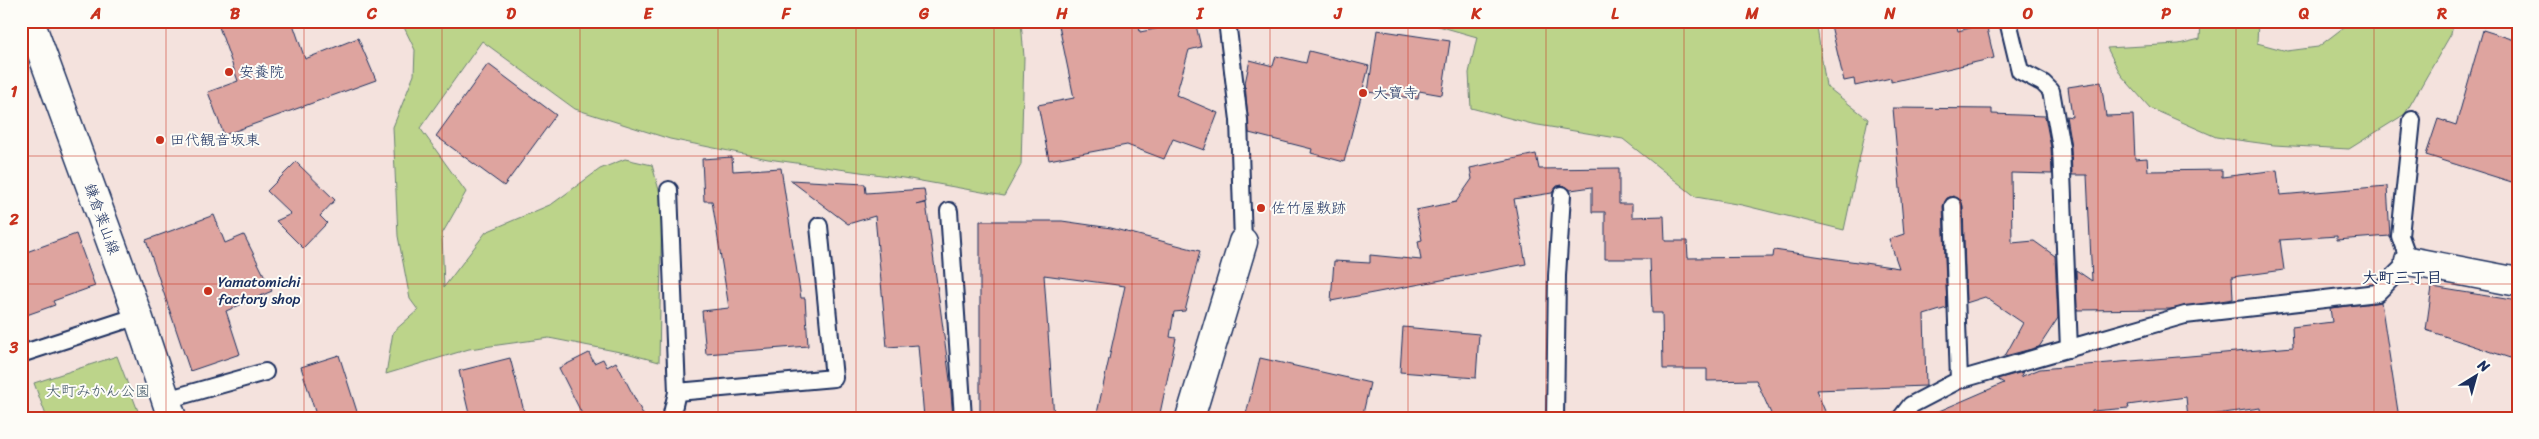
<svg xmlns="http://www.w3.org/2000/svg" width="2539" height="439" font-family="Sriracha,'Klee One',sans-serif">
<style>
.green{fill:#bcd48a;stroke:#6c8274}
.building{fill:#dea49f;stroke:#1b2f5e}
.lines{fill:none;stroke-linecap:round;stroke-linejoin:round}
.service-casing{stroke:#1b2f5e;stroke-width:20}
.minor-casing{stroke:#1b2f5e;stroke-width:31}
.secondary-casing{stroke:#1b2f5e;stroke-width:31}
.service{stroke:#fdfcf7;stroke-width:16}
.minor{stroke:#fdfcf7;stroke-width:28}
.secondary{stroke:#fdfcf7;stroke-width:28}
.grid{fill:none;stroke:#c8321e;stroke-width:1;stroke-opacity:0.55}
.poi-dot{fill:#c8321e;stroke:#fdfcf7;stroke-width:2}
.labels{text-anchor:middle;dominant-baseline:central;stroke-width:4;stroke-linejoin:round;paint-order:stroke}
.poi-label{font-size:15px;fill:#1b2f5e;stroke:#fdfcf7;text-anchor:start}
.street-label{font-size:15px;fill:#1b2f5e;stroke:#fdfcf7}
.park-label{font-size:15px;fill:#435869;stroke:#fdfcf7}
.neighbourhood-label{font-size:16px;font-weight:bold;fill:#1b2f5e;stroke:#fdfcf7}
.neatline{fill:none;stroke:#c8321e;stroke-width:2}
.grid-label{font-size:16px;text-anchor:middle;font-weight:bold;fill:#c8321e}
</style>
<rect width="100%" height="100%" fill="#f4e2dd"/>
<filter id="ink" filterUnits="userSpaceOnUse"><feTurbulence type="fractalNoise" baseFrequency=".02" numOctaves="2"/><feDisplacementMap in="SourceGraphic" scale="10" xChannelSelector="R" yChannelSelector="G"/><feConvolveMatrix kernelMatrix="1 2 1 2 8 2 1 2 1" color-interpolation-filters="sRGB"/></filter>
<g filter="url(#ink)">
<path class="green" d="M 401,21 L 1021,21 L 1024,57 L 1021,165 L 1004,196 L 910,179 L 768,159 L 670,139 L 575,109 L 482,41 L 420,128 L 466,192 L 442,234 L 444,287 L 486,232 L 552,204 L 600,169 L 625,159 L 652,165 L 662,201 L 659,362 L 630,354 L 549,338 L 469,349 L 386,374 L 393,332 L 418,310 L 410,299 L 398,236 L 393,127 L 414,75 L 415,50 Z
M 1421,21 L 1816,21 L 1826,86 L 1868,119 L 1844,230 L 1742,205 L 1696,197 L 1623,139 L 1532,124 L 1471,108 L 1469,73 L 1477,37 Z
M 2201,21 L 2258,21 L 2257,43 L 2287,51 L 2318,47 L 2352,21 L 2454,21 L 2451,34 L 2405,114 L 2349,149 L 2274,145 L 2216,137 L 2150,108 L 2121,75 L 2107,48 L 2179,44 L 2200,39 Z
M 117,356 L 138,411 L 117,418 L 47,418 L 34,383 Z"/>
<path class="building" d="M 217,21 L 292,21 L 305,59 L 358,38 L 376,80 L 224,135 L 208,92 L 238,81 Z
M 1058,21 L 1138,21 L 1140,32 L 1195,21 L 1201,47 L 1189,50 L 1176,95 L 1218,113 L 1204,150 L 1173,139 L 1164,159 L 1127,145 L 1049,160 L 1038,105 L 1074,98 Z
M 1830,21 L 1956,21 L 1958,31 L 1986,24 L 1994,58 L 1891,82 L 1891,78 L 1855,86 L 1854,79 L 1844,81 Z
M 1377,30 L 1450,41 L 1442,95 L 1419,91 L 1418,99 L 1368,92 Z
M 2483,30 L 2518,41 L 2518,184 L 2426,155 L 2438,119 L 2456,125 Z
M 1309,51 L 1369,66 L 1344,162 L 1311,153 L 1312,149 L 1249,133 L 1245,83 L 1250,60 L 1273,66 L 1276,56 L 1306,63 Z
M 488,64 L 556,115 L 504,186 L 436,136 Z
M 2101,82 L 2106,116 L 2133,115 L 2135,159 L 2147,158 L 2148,171 L 2222,170 L 2222,177 L 2277,170 L 2280,195 L 2387,186 L 2390,236 L 2337,240 L 2337,236 L 2280,240 L 2284,270 L 2232,277 L 2233,299 L 2170,309 L 2077,310 L 2076,270 L 2092,281 L 2087,175 L 2072,175 L 2071,146 L 2066,116 L 2072,117 L 2068,87 Z
M 1893,108 L 1992,109 L 1992,114 L 2045,116 L 2051,148 L 2052,174 L 2011,173 L 2012,243 L 2034,241 L 2055,256 L 2058,318 L 2039,347 L 2005,356 L 2023,323 L 1985,297 L 1966,303 L 1963,206 L 1961,200 L 1953,196 L 1947,198 L 1943,206 L 1947,308 L 1924,315 L 1926,386 L 1816,390 L 1828,418 L 1773,418 L 1756,380 L 1707,381 L 1707,369 L 1663,369 L 1662,313 L 1652,313 L 1650,259 L 1605,259 L 1605,212 L 1592,212 L 1592,187 L 1571,190 L 1562,185 L 1557,186 L 1552,193 L 1514,199 L 1526,264 L 1331,301 L 1334,261 L 1370,263 L 1370,255 L 1421,260 L 1418,241 L 1422,240 L 1416,210 L 1456,202 L 1472,179 L 1470,168 L 1536,154 L 1539,169 L 1619,168 L 1619,204 L 1632,204 L 1632,217 L 1664,216 L 1665,241 L 1687,241 L 1688,258 L 1773,257 L 1774,250 L 1899,268 L 1889,239 L 1904,234 Z
M 732,157 L 733,171 L 781,168 L 801,298 L 805,298 L 808,346 L 706,354 L 702,311 L 729,308 L 712,201 L 704,201 L 702,159 Z
M 296,162 L 335,200 L 320,216 L 327,223 L 303,248 L 276,221 L 291,214 L 267,191 Z
M 790,180 L 865,184 L 866,193 L 924,189 L 926,202 L 916,205 L 926,203 L 950,380 L 953,418 L 924,418 L 918,345 L 887,347 L 875,216 L 848,224 Z
M 214,215 L 225,243 L 244,235 L 272,291 L 226,311 L 240,354 L 190,371 L 146,240 Z
M 980,221 L 1062,221 L 1111,228 L 1200,251 L 1185,311 L 1174,312 L 1170,337 L 1176,338 L 1159,418 L 1096,418 L 1125,286 L 1044,275 L 1054,418 L 980,418 Z
M 76,234 L 95,286 L 53,301 L 55,305 L 21,317 L 21,254 Z
M 2432,287 L 2518,301 L 2518,334 L 2510,358 L 2426,330 Z
M 2381,302 L 2399,418 L 2261,418 L 2260,408 L 2188,418 L 2186,397 L 2128,405 L 2129,408 L 2092,411 L 2092,418 L 1923,418 L 2004,383 L 1997,379 L 2023,372 L 2020,377 L 2040,369 L 2293,347 L 2292,327 L 2332,322 L 2330,308 Z
M 1403,327 L 1479,334 L 1476,378 L 1400,372 Z
M 589,353 L 594,363 L 603,359 L 607,367 L 616,362 L 645,418 L 584,418 L 559,368 Z
M 339,355 L 359,418 L 317,418 L 301,367 Z
M 510,358 L 524,411 L 499,418 L 470,418 L 459,371 Z
M 1260,358 L 1370,383 L 1362,418 L 1245,418 Z"/>
<g class="lines">
<g class="service-casing">
<path id="service" d="M 1227,21 L 1239,120 L 1243,242
M 2008,21 L 2020,71 L 2043,83 L 2051,91 L 2061,147 L 2069,349
M 669,190 L 677,392 L 671,418
M 1953,206 L 1959,380
M 949,211 L 963,418
M 21,354 L 138,316
M 677,392 L 834,378 L 819,226
M 166,400 L 265,372
M 1555,418 L 1557,276 L 1562,195
M 1901,418 L 1911,405 L 1959,380 L 2185,315 L 2377,293 L 2409,261 L 2400,236 L 2412,120"/>
</g>
<g class="minor-casing">
<path id="minor" d="M 2409,261 L 2518,282
M 1190,418 L 1243,242"/>
</g>
<g class="secondary-casing">
<path id="secondary" d="M 30,21 L 138,316 L 172,418"/>
</g>
<use href="#service" class="service"/>
<use href="#minor" class="minor"/>
<use href="#secondary" class="secondary"/>
</g>
</g>
<path class="grid" d="M 166,21 L 166,418M 304,21 L 304,418M 442,21 L 442,418M 580,21 L 580,418M 718,21 L 718,418M 856,21 L 856,418M 994,21 L 994,418M 1132,21 L 1132,418M 1270,21 L 1270,418M 1408,21 L 1408,418M 1546,21 L 1546,418M 1684,21 L 1684,418M 1822,21 L 1822,418M 1960,21 L 1960,418M 2098,21 L 2098,418M 2236,21 L 2236,418M 2374,21 L 2374,418M 21,156 L 2518,156M 21,284 L 2518,284"/>
<g class="poi-dot">
<circle cx="229" cy="72" r="5"/>
<circle cx="1363" cy="93" r="5"/>
<circle cx="160" cy="140" r="5"/>
<circle cx="1261" cy="208" r="5"/>
<circle cx="208" cy="291" r="5"/>
</g>
<g class="labels">
<g class="poi-label">
<text x="239" y="72">安養院</text>
<text x="1373" y="93">大寶寺</text>
<text x="170" y="140">田代観音坂東</text>
<text x="1271" y="208">佐竹屋敷跡</text>
<text x="218" y="282">Yamatomichi<tspan x="218" dy="17">factory shop</tspan></text>
</g>
<g class="street-label">
<text transform="translate(102 219) rotate(70)">鎌倉葉山線</text>
</g>
<g class="park-label">
<text x="98" y="391">大町みかん公園</text>
</g>
<g class="neighbourhood-label">
<text x="2402" y="277">大町三丁目</text>
</g>
</g>
<rect width="2539" height="439" fill="none" stroke="#fdfcf7" stroke-width="55"/>
<g transform="translate(2476 376) rotate(37)" stroke="#fdfcf7" stroke-width="4" paint-order="stroke">
<path d="M0-4L9 19L0 12L-9 19Z" fill="#1b2f5e"/>
<text y="-8" font-size="14" font-weight="bold" text-anchor="middle" fill="#1b2f5e">N</text>
</g>
<rect x="28" y="28" width="2484" height="384" class="neatline"/>
<g class="grid-label">
<text x="96" y="19">A</text>
<text x="235" y="19">B</text>
<text x="372" y="19">C</text>
<text x="511" y="19">D</text>
<text x="648" y="19">E</text>
<text x="786" y="19">F</text>
<text x="924" y="19">G</text>
<text x="1062" y="19">H</text>
<text x="1200" y="19">I</text>
<text x="1338" y="19">J</text>
<text x="1476" y="19">K</text>
<text x="1615" y="19">L</text>
<text x="1752" y="19">M</text>
<text x="1890" y="19">N</text>
<text x="2028" y="19">O</text>
<text x="2166" y="19">P</text>
<text x="2304" y="19">Q</text>
<text x="2442" y="19">R</text>
<text x="14" y="97">1</text>
<text x="14" y="225">2</text>
<text x="14" y="353">3</text>
</g>
</svg>
